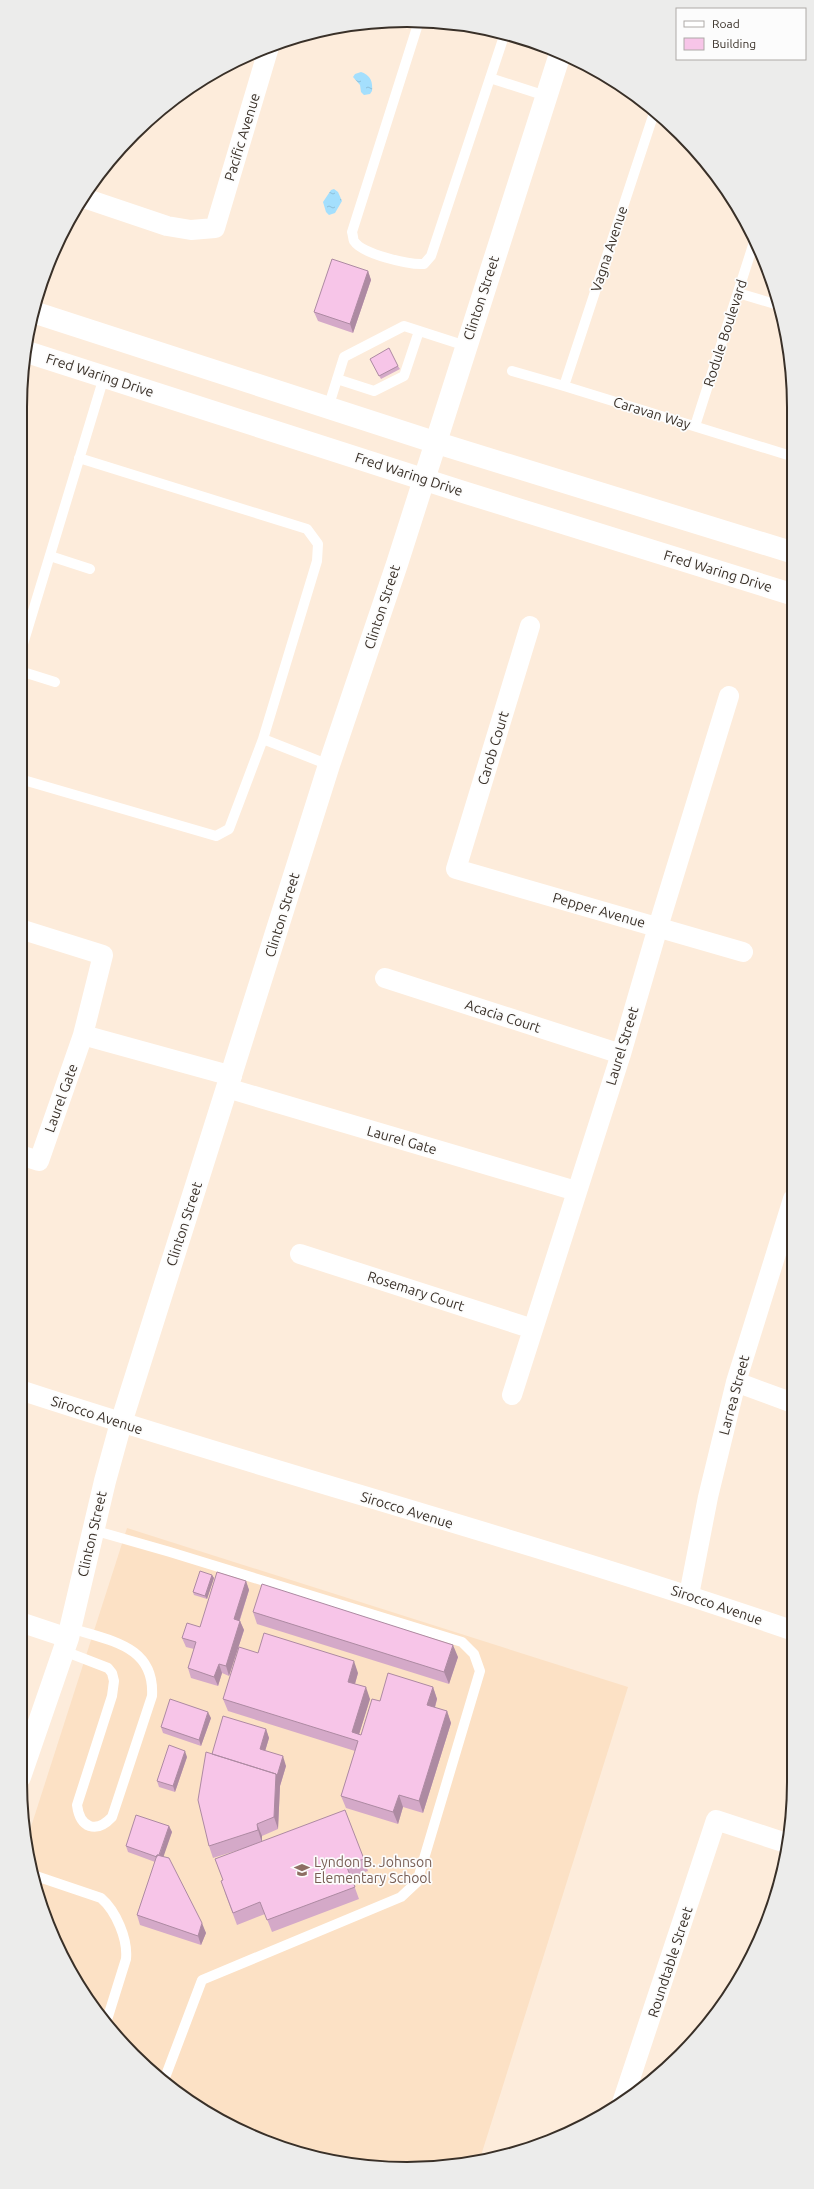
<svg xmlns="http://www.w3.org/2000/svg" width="814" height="2189" font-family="Ubuntu,sans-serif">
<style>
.built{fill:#fce1c5}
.water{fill:url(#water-ripples)}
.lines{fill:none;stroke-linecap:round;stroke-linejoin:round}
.service{stroke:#fff;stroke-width:10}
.minor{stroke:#fff;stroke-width:20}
.tertiary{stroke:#fff;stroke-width:22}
.secondary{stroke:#fff;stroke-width:22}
.wall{fill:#d4a9c8}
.shaded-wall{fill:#ad8aa2}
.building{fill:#f7c5e8;stroke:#ad8aa2}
.labels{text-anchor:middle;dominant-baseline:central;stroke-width:3.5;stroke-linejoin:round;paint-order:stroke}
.street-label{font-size:14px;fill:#393028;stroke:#fcfcfc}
.education-label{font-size:14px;fill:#785e54;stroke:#fcfcfc;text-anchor:start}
.rim{fill:none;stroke:#393028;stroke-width:2}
</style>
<defs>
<pattern id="water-ripples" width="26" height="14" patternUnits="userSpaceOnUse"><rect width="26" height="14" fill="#a4dffd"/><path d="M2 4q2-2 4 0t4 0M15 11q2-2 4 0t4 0" fill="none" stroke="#8ec0d9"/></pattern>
</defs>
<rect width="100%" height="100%" fill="#fdecdb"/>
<path class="built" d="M 127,1528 L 628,1687 L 479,2162 L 432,2168 L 356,2166 L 282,2148 L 214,2117 L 152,2073 L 116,2037 L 72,1975 L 41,1907 L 29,1833 Z"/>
<path class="water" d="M 361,72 C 370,75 373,81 372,91 L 370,94 L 364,95 L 361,92 L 360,85 L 353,77 L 355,74 Z
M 334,189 L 338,192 L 342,201 L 335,213 L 329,215 L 326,212 L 323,202 L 331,190 Z
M 791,390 L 791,412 L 787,412 L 786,391 Z"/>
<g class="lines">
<path class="service" d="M 419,21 L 352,232 C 353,235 353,239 354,241 C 362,254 409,265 424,264 L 431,256 L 505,33
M 490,78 L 546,96
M 738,293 L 775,304
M 512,371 L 564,386 L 791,456
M 337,379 L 374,391 L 404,376 L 419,331
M 564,386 L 654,113
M 328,408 L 344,357 L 404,326 L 466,346
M 695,426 L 755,239
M 79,458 L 307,529 L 318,544 L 317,561 L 263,739
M 50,556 L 90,569
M 20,654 L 104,377
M 20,671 L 55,682
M 20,779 L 216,836 L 229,829 L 263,739 L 329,765
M 93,1530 L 170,1552 L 462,1642 L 474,1654 L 480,1671 L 417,1882 L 401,1897 L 202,1980 L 166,2075 L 159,2078
M 64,1651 L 108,1668 L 112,1673 L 114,1681 L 112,1696 L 77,1805 C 80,1828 96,1834 112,1817 L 152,1696 C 155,1645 109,1641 71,1628
M 36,1876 L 101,1898 C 116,1911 128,1939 126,1959 L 106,2023"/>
<path class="minor" d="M 84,198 L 167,226 L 191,230 L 215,228 L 269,47
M 530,626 L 456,869 L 743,952
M 20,929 L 103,955 L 83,1035 L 39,1161 L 20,1155
M 385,978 L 621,1054
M 83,1035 L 232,1076
M 227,1088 L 576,1191
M 300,1254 L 533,1329
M 736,1382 L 793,1403
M 20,1390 C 277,1474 538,1543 794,1631
M 512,1395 L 621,1054 L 658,927 L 729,696
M 689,1595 L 708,1497 L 736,1382 L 793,1199
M 20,1622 L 68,1638
M 622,2103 L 716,1820 L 786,1843"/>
<path class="tertiary" d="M 20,1777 L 68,1638 L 105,1481 L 121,1423 L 329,765 L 397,564 L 559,57"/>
<path class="secondary" d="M 33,312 L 434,442 L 791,552
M 27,352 L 460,491 L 791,594"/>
</g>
<path class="wall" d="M 368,271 L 371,280 L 353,333 L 318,321 L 314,312 Z
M 370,359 L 398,366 L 400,369 L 381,379 Z
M 212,1575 L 214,1578 L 207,1599 L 194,1595 L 193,1592 Z
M 246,1581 L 249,1590 L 240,1620 L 240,1621 L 244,1630 L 229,1676 L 222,1673 L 218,1686 L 191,1678 L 188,1668 L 194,1649 L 186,1647 L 182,1638 L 200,1627 Z
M 253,1612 L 458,1657 L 449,1684 L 257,1624 Z
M 258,1653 L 358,1673 L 355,1684 L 370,1699 L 359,1734 L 361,1735 L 380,1701 L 433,1687 L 437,1699 L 435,1708 L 447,1711 L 451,1723 L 423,1813 L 403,1807 L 398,1824 L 346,1808 L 341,1796 L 355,1751 L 228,1711 L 223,1699 Z
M 211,1718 L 201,1746 L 163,1733 L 161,1727 Z
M 266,1729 L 269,1738 L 265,1751 L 286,1766 L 280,1786 L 278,1829 L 262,1836 L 262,1842 L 364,1859 L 368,1871 L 351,1877 L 359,1899 L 272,1932 L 265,1914 L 237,1925 L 225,1893 L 223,1880 L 215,1859 L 248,1847 L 213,1858 L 209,1846 L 212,1754 Z
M 187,1757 L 175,1792 L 159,1787 L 157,1781 Z
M 169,1826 L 172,1832 L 163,1856 L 206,1933 L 201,1945 L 140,1925 L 137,1915 L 155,1862 L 128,1852 L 126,1846 Z"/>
<path class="shaded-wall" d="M 368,271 L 371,280 L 353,333 L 350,324 Z
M 212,1575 L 214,1578 L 207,1599 L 205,1596 Z
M 246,1581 L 249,1590 L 237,1628 L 234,1619 Z
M 240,1621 L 244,1630 L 229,1676 L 226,1666 Z
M 453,1645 L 458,1657 L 449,1684 L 444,1672 Z
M 354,1661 L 358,1673 L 352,1694 L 348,1682 Z
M 219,1664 L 222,1673 L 218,1686 L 214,1677 Z
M 366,1687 L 370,1699 L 357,1741 L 352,1732 Z
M 433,1687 L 437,1699 L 432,1717 L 427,1705 Z
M 447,1711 L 451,1723 L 423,1813 L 419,1801 Z
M 208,1712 L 211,1718 L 201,1746 L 199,1740 Z
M 266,1729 L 269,1738 L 263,1758 L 260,1749 Z
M 185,1751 L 187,1757 L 175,1792 L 173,1786 Z
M 283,1756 L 286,1766 L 280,1786 L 278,1829 L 274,1817 L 276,1774 Z
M 399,1795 L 403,1807 L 398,1824 L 393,1812 Z
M 257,1824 L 262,1836 L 262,1843 L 258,1830 Z
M 169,1826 L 172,1832 L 161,1864 L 159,1857 Z
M 202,1923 L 206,1933 L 201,1945 L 198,1936 Z"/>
<path class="building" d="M 332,259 L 368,271 L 350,324 L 314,312 Z
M 389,348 L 398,366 L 379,376 L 370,359 Z
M 200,1571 L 212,1575 L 205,1596 L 193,1592 Z
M 217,1572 L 246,1581 L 234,1619 L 240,1621 L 226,1666 L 219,1664 L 214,1677 L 188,1668 L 196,1642 L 182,1638 L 187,1623 L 200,1627 Z
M 262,1584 L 453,1645 L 444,1672 L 253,1612 Z
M 264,1633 L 354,1661 L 348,1682 L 366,1687 L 352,1732 L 361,1735 L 372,1699 L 380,1701 L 388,1673 L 433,1687 L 427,1705 L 447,1711 L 419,1801 L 399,1795 L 393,1812 L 341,1796 L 358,1741 L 223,1699 L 239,1647 L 258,1653 Z
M 170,1699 L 208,1712 L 199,1740 L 161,1727 Z
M 223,1716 L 266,1729 L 260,1749 L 283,1756 L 277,1776 L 276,1774 L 212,1754 Z
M 169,1745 L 185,1751 L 173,1786 L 157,1781 Z
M 206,1752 L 276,1774 L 274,1817 L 257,1824 L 258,1830 L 209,1846 L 198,1800 Z
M 345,1810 L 364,1859 L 346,1865 L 355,1887 L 267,1920 L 260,1902 L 233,1913 L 221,1881 L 223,1880 L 215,1859 Z
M 136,1815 L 169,1826 L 159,1855 L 157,1855 L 157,1857 L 126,1846 Z
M 157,1855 L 169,1858 L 202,1923 L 198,1936 L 137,1915 Z"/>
<defs>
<g id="school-bare" transform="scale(1.2)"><path d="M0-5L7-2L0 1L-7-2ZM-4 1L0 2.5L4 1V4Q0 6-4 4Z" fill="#8d6e63" stroke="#fcfcfc" stroke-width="2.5" paint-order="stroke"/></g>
</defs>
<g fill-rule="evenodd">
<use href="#school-bare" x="302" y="1870"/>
</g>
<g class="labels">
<g class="street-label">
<text transform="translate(242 137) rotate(-73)">Pacific Avenue</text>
<text transform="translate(609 249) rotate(-72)">Vagna Avenue</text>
<text transform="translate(481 298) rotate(-72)">Clinton Street</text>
<text transform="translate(725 333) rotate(-72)">Rodule Boulevard</text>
<text transform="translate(100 375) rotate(18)">Fred Waring Drive</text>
<text transform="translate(652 413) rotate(17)">Caravan Way</text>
<text transform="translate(409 474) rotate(18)">Fred Waring Drive</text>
<text transform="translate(718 571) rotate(17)">Fred Waring Drive</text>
<text transform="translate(382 607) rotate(-72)">Clinton Street</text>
<text transform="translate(493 748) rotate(-73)">Carob Court</text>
<text transform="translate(599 910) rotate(16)">Pepper Avenue</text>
<text transform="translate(282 915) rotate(-73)">Clinton Street</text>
<text transform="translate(503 1016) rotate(18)">Acacia Court</text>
<text transform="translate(622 1046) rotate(-73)">Laurel Street</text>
<text transform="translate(61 1098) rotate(-70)">Laurel Gate</text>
<text transform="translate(402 1140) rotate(16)">Laurel Gate</text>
<text transform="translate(184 1224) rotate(-72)">Clinton Street</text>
<text transform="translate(416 1291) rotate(18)">Rosemary Court</text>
<text transform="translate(734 1395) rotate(-75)">Larrea Street</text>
<text transform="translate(97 1415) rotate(18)">Sirocco Avenue</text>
<text transform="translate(407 1510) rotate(17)">Sirocco Avenue</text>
<text transform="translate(92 1534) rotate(-77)">Clinton Street</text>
<text transform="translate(717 1605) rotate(19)">Sirocco Avenue</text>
<text transform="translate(670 1962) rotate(-72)">Roundtable Street</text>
</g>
<g class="education-label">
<text x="314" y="1862">Lyndon B. Johnson<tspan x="314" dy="16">Elementary School</tspan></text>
</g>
</g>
<path d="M0 0H814V2189H0ZM407 27H407A380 380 0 0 1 787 407V1782A380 380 0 0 1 407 2162H407A380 380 0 0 1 27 1782V407A380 380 0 0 1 407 27Z" fill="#ececeb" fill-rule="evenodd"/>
<path class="rim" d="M407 27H407A380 380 0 0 1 787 407V1782A380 380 0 0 1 407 2162H407A380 380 0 0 1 27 1782V407A380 380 0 0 1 407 27Z"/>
<rect x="676" y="8" width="130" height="52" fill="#fcfcfc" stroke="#aeaaa7"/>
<rect x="684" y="21" width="20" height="6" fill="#ffffff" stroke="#aeaaa7"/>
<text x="712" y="28" font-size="12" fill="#393028">Road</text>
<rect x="684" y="38" width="20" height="12" fill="#f7c5e8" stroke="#aeaaa7"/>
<text x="712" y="48" font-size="12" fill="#393028">Building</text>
</svg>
